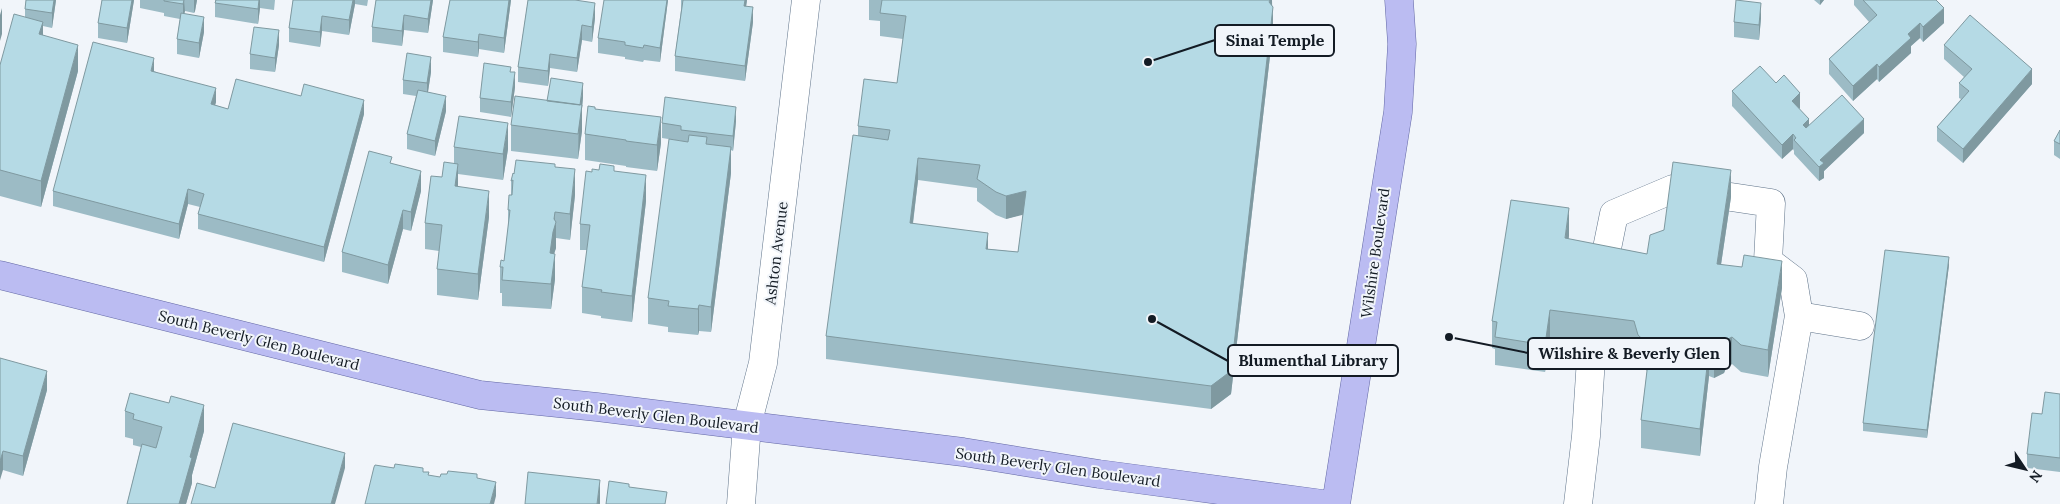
<svg xmlns="http://www.w3.org/2000/svg" width="2060" height="504" font-family="Lora,serif">
<style>
.lines{fill:none;stroke-linecap:round;stroke-linejoin:round}
.minor-casing{stroke:#5f7389;stroke-width:29}
.major-casing{stroke:#6267a4;stroke-width:29}
.minor{stroke:#fff;stroke-width:28}
.major{stroke:#bbbcf2;stroke-width:28}
.wall{fill:#9cbbc5;fill-rule:evenodd}
.shaded-wall{fill:#7f99a0}
.building{fill:#b5dae5;stroke:#7f99a0;fill-rule:evenodd}
.labels{text-anchor:middle;dominant-baseline:central;stroke-width:4;stroke-linejoin:round;paint-order:stroke}
.street-label{font-size:15px;fill:#131b24;stroke:#f1f5fa}
.leader{fill:none;stroke:#131b24;stroke-width:2}
.callout-dot{fill:#131b24;stroke:#f1f5fa;stroke-width:2}
.callout{fill:#f1f5fa;stroke:#131b24;stroke-width:2}
.callout-label{font-size:16px;text-anchor:middle;font-weight:bold;fill:#131b24}
</style>
<rect width="100%" height="100%" fill="#f1f5fa"/>
<g class="lines">
<g class="minor-casing">
<path id="minor" d="M 1731,197 L 1771,203 L 1768,261 L 1793,280 L 1799,316
M 1602,273 L 1614,214 L 1673,189
M 741,504 L 747,425 L 763,363 L 806,0
M 1578,504 L 1586,436 L 1592,343
M 1769,504 L 1773,467 L 1799,316 L 1860,326"/>
</g>
<g class="major-casing">
<path id="major" d="M 0,275 L 480,395 L 597,407 L 963,452 L 1099,474 L 1323,504
M 1336,504 L 1398,112 L 1402,44 L 1399,0"/>
</g>
<use href="#minor" class="minor"/>
<use href="#major" class="major"/>
</g>
<path class="wall" d="M 26,0 L 56,0 L 52,28 L 43,26 L 43,35 L 78,71 L 41,207 L 0,196 L 0,65 L 25,17 L 25,9 Z
M 102,0 L 134,0 L 127,43 L 98,38 L 98,23 Z
M 140,0 L 197,0 L 195,11 L 194,13 L 185,11 L 184,14 L 204,32 L 199,58 L 177,54 L 177,39 L 180,19 L 164,16 L 164,13 L 140,8 Z
M 215,0 L 275,0 L 274,10 L 260,8 L 258,24 L 215,17 Z
M 293,0 L 368,0 L 367,6 L 355,4 L 349,35 L 322,31 L 320,47 L 289,42 L 289,28 Z
M 376,0 L 433,0 L 428,33 L 404,30 L 402,46 L 372,42 L 372,27 Z
M 450,0 L 511,0 L 504,53 L 479,49 L 478,57 L 443,52 L 443,37 Z
M 528,0 L 595,18 L 592,42 L 582,40 L 577,72 L 550,68 L 548,86 L 518,82 L 518,67 Z
M 668,0 L 660,62 L 644,60 L 643,62 L 625,59 L 625,57 L 598,53 L 598,38 Z
M 681,0 L 747,0 L 746,6 L 753,22 L 745,81 L 675,71 L 675,56 L 681,10 Z
M 869,0 L 1272,0 L 1273,30 L 1231,394 L 1211,409 L 826,359 L 826,336 L 858,136 L 858,126 L 897,83 L 903,39 L 880,36 L 880,21 L 869,20 ZM 918,180 L 977,188 L 977,201 L 996,215 L 1006,219 L 1023,214 L 1018,252 L 988,249 L 913,224 Z
M 1814,0 L 1824,0 L 1820,5 Z
M 1854,0 L 1936,0 L 1944,23 L 1923,42 L 1920,38 L 1911,46 L 1911,53 L 1879,82 L 1877,79 L 1853,101 L 1829,74 L 1829,59 L 1869,22 L 1854,5 Z
M 1761,18 L 1759,40 L 1734,37 L 1734,22 Z
M 279,45 L 275,72 L 250,69 L 250,54 Z
M 1944,45 L 2032,84 L 1963,163 L 1937,141 L 1937,127 L 1961,99 L 1959,98 L 1959,83 L 1964,77 L 1944,59 Z
M 154,71 L 216,102 L 215,105 L 228,109 L 364,114 L 324,262 L 198,229 L 198,214 L 200,207 L 188,204 L 179,239 L 53,206 L 53,191 Z
M 431,72 L 428,92 L 446,111 L 435,156 L 407,149 L 407,134 L 416,96 L 403,94 L 403,80 Z
M 511,72 L 515,87 L 511,117 L 480,112 L 480,98 Z
M 1776,83 L 1800,108 L 1799,109 L 1809,125 L 1864,133 L 1824,171 L 1824,178 L 1819,181 L 1794,154 L 1794,151 L 1793,149 L 1782,159 L 1732,106 L 1732,91 Z
M 583,97 L 582,108 L 582,131 L 578,159 L 511,151 L 511,125 L 547,101 Z
M 595,109 L 661,143 L 657,171 L 626,167 L 626,166 L 585,160 L 585,134 Z
M 736,121 L 733,151 L 731,150 L 731,173 L 711,332 L 699,331 L 698,335 L 668,332 L 668,327 L 648,324 L 648,298 L 681,141 L 662,138 L 662,123 Z
M 2060,130 L 2060,159 L 2054,155 L 2054,141 Z
M 454,147 L 508,149 L 503,180 L 458,174 L 458,187 L 489,217 L 478,300 L 437,295 L 437,269 L 439,251 L 425,249 L 425,223 L 442,177 L 454,163 Z
M 392,164 L 421,191 L 411,231 L 403,229 L 388,284 L 342,272 L 342,252 Z
M 555,167 L 575,195 L 570,240 L 556,238 L 556,248 L 554,254 L 555,279 L 551,309 L 502,306 L 502,293 L 500,293 L 500,267 L 504,261 L 508,230 L 508,210 L 511,195 L 511,181 L 514,174 Z
M 614,171 L 646,201 L 632,322 L 601,318 L 601,316 L 582,313 L 582,287 L 587,250 L 580,250 L 580,224 L 592,172 Z
M 1731,197 L 1721,265 L 1782,288 L 1768,377 L 1741,372 L 1732,364 L 1726,368 L 1724,373 L 1714,378 L 1709,376 L 1700,456 L 1641,448 L 1641,420 L 1647,371 L 1638,362 L 1634,349 L 1550,337 L 1545,372 L 1495,365 L 1495,349 L 1492,348 L 1492,321 L 1569,236 L 1568,239 L 1647,254 L 1664,230 Z
M 1949,265 L 1927,438 L 1863,431 L 1863,423 Z
M 0,358 L 47,390 L 23,476 L 3,470 Z
M 2060,394 L 2060,472 L 2027,468 L 2027,454 L 2042,414 Z
M 125,411 L 204,431 L 192,475 L 192,483 L 186,504 L 127,504 L 141,447 L 133,445 L 133,439 L 125,437 Z"/>
<path class="shaded-wall" d="M 54,0 L 56,0 L 52,28 L 52,13 Z
M 132,0 L 134,0 L 127,43 L 127,28 Z
M 184,0 L 185,11 L 183,19 L 183,4 Z
M 194,0 L 197,0 L 195,11 L 194,13 Z
M 259,0 L 260,0 L 260,8 L 258,24 L 258,9 Z
M 353,0 L 355,0 L 355,4 L 349,35 L 349,20 Z
M 431,0 L 433,0 L 428,33 L 428,19 Z
M 509,0 L 511,0 L 504,53 L 504,38 Z
M 667,0 L 668,0 L 660,62 L 660,48 Z
M 745,0 L 747,0 L 744,21 L 744,6 Z
M 1270,0 L 1272,0 L 1272,16 L 1273,7 L 1273,30 L 1231,394 L 1211,409 L 1211,386 Z
M 1820,0 L 1824,0 L 1820,5 Z
M 595,3 L 595,18 L 592,42 L 592,27 Z
M 1761,3 L 1761,18 L 1759,40 L 1759,25 Z
M 753,7 L 753,22 L 745,81 L 745,66 Z
M 2,8 L 2,34 L 0,41 L 0,15 Z
M 1944,8 L 1944,23 L 1923,42 L 1923,27 Z
M 404,15 L 404,30 L 402,46 L 402,31 Z
M 322,16 L 322,31 L 320,47 L 320,32 Z
M 204,17 L 204,32 L 199,58 L 199,43 Z
M 43,22 L 43,48 L 39,34 Z
M 1920,23 L 1920,38 L 1911,46 L 1911,53 L 1879,82 L 1879,67 L 1908,34 Z
M 582,25 L 582,40 L 577,72 L 577,58 Z
M 279,30 L 279,45 L 275,72 L 275,58 Z
M 479,34 L 479,49 L 478,57 L 478,42 Z
M 78,45 L 78,71 L 41,207 L 41,181 Z
M 550,54 L 550,68 L 548,86 L 548,71 Z
M 431,57 L 431,72 L 427,98 L 427,83 Z
M 154,58 L 154,73 L 151,71 Z
M 1877,64 L 1877,79 L 1853,101 L 1853,86 Z
M 2032,69 L 2032,84 L 1963,163 L 1963,149 Z
M 515,72 L 515,87 L 511,117 L 511,102 Z
M 583,83 L 583,97 L 582,108 L 582,131 L 578,159 L 579,113 Z
M 216,88 L 216,102 L 211,119 L 211,104 Z
M 1800,93 L 1800,108 L 1792,116 L 1792,101 Z
M 446,96 L 446,111 L 435,156 L 435,141 Z
M 364,100 L 364,114 L 324,262 L 324,247 Z
M 736,107 L 736,121 L 733,151 L 733,136 Z
M 661,117 L 661,143 L 657,171 L 657,145 Z
M 1809,119 L 1809,134 L 1803,125 Z
M 1864,119 L 1864,133 L 1824,171 L 1824,178 L 1819,181 L 1819,167 L 1820,160 Z
M 508,123 L 508,149 L 503,180 L 503,154 Z
M 1793,134 L 1793,149 L 1782,159 L 1782,145 Z
M 731,147 L 731,173 L 711,332 L 711,307 Z
M 918,158 L 918,180 L 910,246 L 910,223 Z
M 458,164 L 458,190 L 455,186 Z
M 575,169 L 575,195 L 570,240 L 570,214 Z
M 1731,170 L 1731,197 L 1717,291 L 1717,264 Z
M 421,171 L 421,191 L 411,231 L 411,212 Z
M 646,175 L 646,201 L 632,322 L 632,296 Z
M 188,189 L 188,204 L 179,239 L 179,224 Z
M 489,191 L 489,217 L 478,300 L 478,274 Z
M 1026,191 L 1026,214 L 1006,219 L 1006,196 Z
M 1569,208 L 1569,236 L 1565,266 L 1565,238 Z
M 403,210 L 403,229 L 388,284 L 388,265 Z
M 555,212 L 555,225 L 556,222 L 556,248 L 553,257 L 550,253 Z
M 988,233 L 988,256 L 986,249 Z
M 555,254 L 555,279 L 551,309 L 551,284 Z
M 1949,257 L 1949,265 L 1927,438 L 1927,430 Z
M 1782,261 L 1782,288 L 1768,377 L 1768,350 Z
M 699,305 L 699,331 L 698,335 L 698,309 Z
M 1550,310 L 1550,337 L 1545,372 L 1545,345 Z
M 1732,337 L 1732,364 L 1726,368 L 1724,373 L 1714,378 L 1714,351 L 1726,340 Z
M 1709,349 L 1709,376 L 1700,456 L 1700,429 Z
M 47,371 L 47,390 L 23,476 L 23,456 Z
M 204,405 L 204,431 L 192,475 L 192,483 L 186,504 L 179,504 L 190,457 Z
M 3,451 L 3,470 L 0,480 L 0,461 Z
M 345,453 L 345,468 L 335,504 L 331,504 Z
M 600,480 L 600,504 L 597,504 Z
M 496,482 L 496,496 L 494,504 L 490,504 Z"/>
<path class="building" d="M 26,0 L 54,0 L 52,13 L 25,9 Z
M 102,0 L 132,0 L 127,28 L 98,23 Z
M 164,0 L 184,0 L 183,4 L 164,1 Z
M 216,0 L 259,0 L 258,9 L 215,3 Z
M 293,0 L 353,0 L 349,20 L 322,16 L 320,32 L 289,28 Z
M 376,0 L 431,0 L 428,19 L 404,15 L 402,31 L 372,27 Z
M 450,0 L 509,0 L 504,38 L 479,34 L 478,42 L 443,37 Z
M 528,0 L 575,0 L 595,3 L 592,27 L 582,25 L 577,58 L 550,54 L 548,71 L 518,67 Z
M 604,0 L 667,0 L 660,48 L 644,45 L 643,48 L 625,45 L 625,42 L 598,38 Z
M 683,0 L 745,0 L 744,6 L 753,7 L 745,66 L 675,56 Z
M 882,0 L 1270,0 L 1269,2 L 1273,7 L 1231,371 L 1211,386 L 826,336 L 853,135 L 888,140 L 890,130 L 858,126 L 864,79 L 897,83 L 906,16 L 880,13 ZM 918,158 L 980,165 L 977,179 L 996,192 L 1006,196 L 1026,191 L 1018,252 L 986,249 L 988,233 L 910,223 Z
M 1736,0 L 1761,3 L 1759,25 L 1734,22 Z
M 1863,0 L 1936,0 L 1944,8 L 1923,27 L 1920,23 L 1908,34 L 1911,38 L 1879,67 L 1877,64 L 1853,86 L 1829,59 L 1877,15 Z
M 181,13 L 204,17 L 199,43 L 177,39 Z
M 14,14 L 43,22 L 39,34 L 78,45 L 41,181 L 0,170 L 0,65 Z
M 1970,15 L 2032,69 L 1963,149 L 1937,127 L 1969,91 L 1959,83 L 1972,69 L 1944,45 Z
M 254,27 L 279,30 L 275,58 L 250,54 Z
M 93,42 L 154,58 L 151,71 L 216,88 L 211,104 L 228,109 L 236,79 L 301,96 L 304,84 L 364,100 L 324,247 L 198,214 L 204,194 L 188,189 L 179,224 L 53,191 Z
M 407,53 L 431,57 L 427,83 L 403,80 Z
M 484,63 L 511,67 L 510,72 L 515,72 L 511,102 L 480,98 Z
M 1760,66 L 1776,83 L 1784,75 L 1800,93 L 1792,101 L 1809,119 L 1803,125 L 1806,128 L 1842,95 L 1864,119 L 1820,160 L 1824,163 L 1819,167 L 1794,140 L 1796,138 L 1793,134 L 1782,145 L 1732,91 Z
M 551,78 L 583,83 L 580,105 L 547,101 Z
M 418,90 L 446,96 L 435,141 L 407,134 Z
M 515,96 L 582,105 L 578,134 L 511,125 Z
M 665,97 L 736,107 L 733,136 L 681,130 L 681,126 L 662,123 Z
M 588,106 L 595,107 L 595,109 L 661,117 L 657,145 L 626,141 L 626,140 L 585,134 Z
M 459,116 L 508,123 L 503,154 L 454,147 Z
M 2060,130 L 2060,144 L 2054,141 Z
M 689,135 L 707,137 L 706,144 L 731,147 L 711,307 L 699,305 L 698,309 L 668,306 L 669,301 L 648,298 L 669,139 L 688,142 Z
M 369,151 L 392,157 L 390,163 L 421,171 L 411,212 L 403,210 L 388,265 L 342,252 Z
M 516,160 L 555,164 L 555,167 L 575,169 L 570,214 L 555,212 L 554,219 L 556,222 L 553,232 L 550,253 L 555,254 L 551,284 L 502,280 L 503,267 L 500,267 L 501,260 L 504,261 L 510,210 L 508,210 L 509,195 L 512,195 L 513,180 L 511,181 L 513,173 L 514,174 Z
M 444,162 L 458,164 L 455,186 L 489,191 L 478,274 L 437,269 L 442,225 L 425,223 L 431,176 L 442,177 Z
M 1673,162 L 1731,170 L 1717,264 L 1742,267 L 1744,255 L 1782,261 L 1768,350 L 1741,345 L 1732,337 L 1726,340 L 1724,346 L 1714,351 L 1709,349 L 1700,429 L 1641,420 L 1650,346 L 1638,335 L 1634,321 L 1550,310 L 1545,345 L 1495,337 L 1497,322 L 1492,321 L 1511,200 L 1569,208 L 1565,238 L 1647,254 L 1650,235 L 1664,230 Z
M 600,164 L 614,166 L 614,171 L 646,175 L 632,296 L 601,292 L 602,290 L 582,287 L 590,225 L 580,224 L 586,171 L 592,172 L 592,169 L 599,170 Z
M 1885,250 L 1949,257 L 1927,430 L 1863,423 Z
M 0,358 L 47,371 L 23,456 L 3,451 L 0,461 Z
M 2045,392 L 2060,394 L 2060,458 L 2027,454 L 2032,413 L 2042,414 Z
M 130,393 L 169,403 L 171,396 L 204,405 L 190,457 L 192,458 L 179,504 L 127,504 L 142,444 L 156,448 L 162,427 L 133,419 L 134,414 L 125,411 Z
M 233,423 L 345,453 L 331,504 L 191,504 L 197,483 L 215,488 Z
M 395,464 L 423,468 L 423,472 L 429,472 L 428,475 L 440,477 L 441,474 L 447,474 L 448,471 L 477,474 L 477,478 L 496,482 L 490,504 L 365,504 L 374,467 L 375,465 L 394,468 Z
M 528,472 L 600,480 L 597,504 L 525,504 Z
M 609,481 L 629,484 L 629,487 L 667,492 L 665,504 L 606,504 Z"/>
<g class="labels">
<g class="street-label">
<text transform="translate(776 253) rotate(-83)">Ashton Avenue</text>
<text transform="translate(1375 253) rotate(-82)">Wilshire Boulevard</text>
<text transform="translate(259 340) rotate(14)">South Beverly Glen Boulevard</text>
<text transform="translate(656 415) rotate(7)">South Beverly Glen Boulevard</text>
<text transform="translate(1058 467) rotate(8)">South Beverly Glen Boulevard</text>
</g>
</g>
<path class="leader" d="M1148 62L1215 40M1449 337L1528 353M1152 319L1228 361"/>
<g class="callout-dot">
<circle cx="1148" cy="62" r="5"/>
<circle cx="1449" cy="337" r="5"/>
<circle cx="1152" cy="319" r="5"/>
</g>
<g class="callout">
<rect x="1215" y="25" width="119" height="31" rx="5"/>
<rect x="1528" y="338" width="202" height="31" rx="5"/>
<rect x="1228" y="345" width="170" height="31" rx="5"/>
</g>
<g class="callout-label">
<text x="1275" y="46">Sinai Temple</text>
<text x="1629" y="359">Wilshire &amp; Beverly Glen</text>
<text x="1313" y="366">Blumenthal Library</text>
</g>
<g transform="translate(2025 469) rotate(125)" stroke="#f1f5fa" stroke-width="4" paint-order="stroke">
<path d="M0-4L9 19L0 12L-9 19Z" fill="#131b24"/>
<text y="-8" font-size="14" font-weight="bold" text-anchor="middle" fill="#131b24">N</text>
</g>
</svg>
